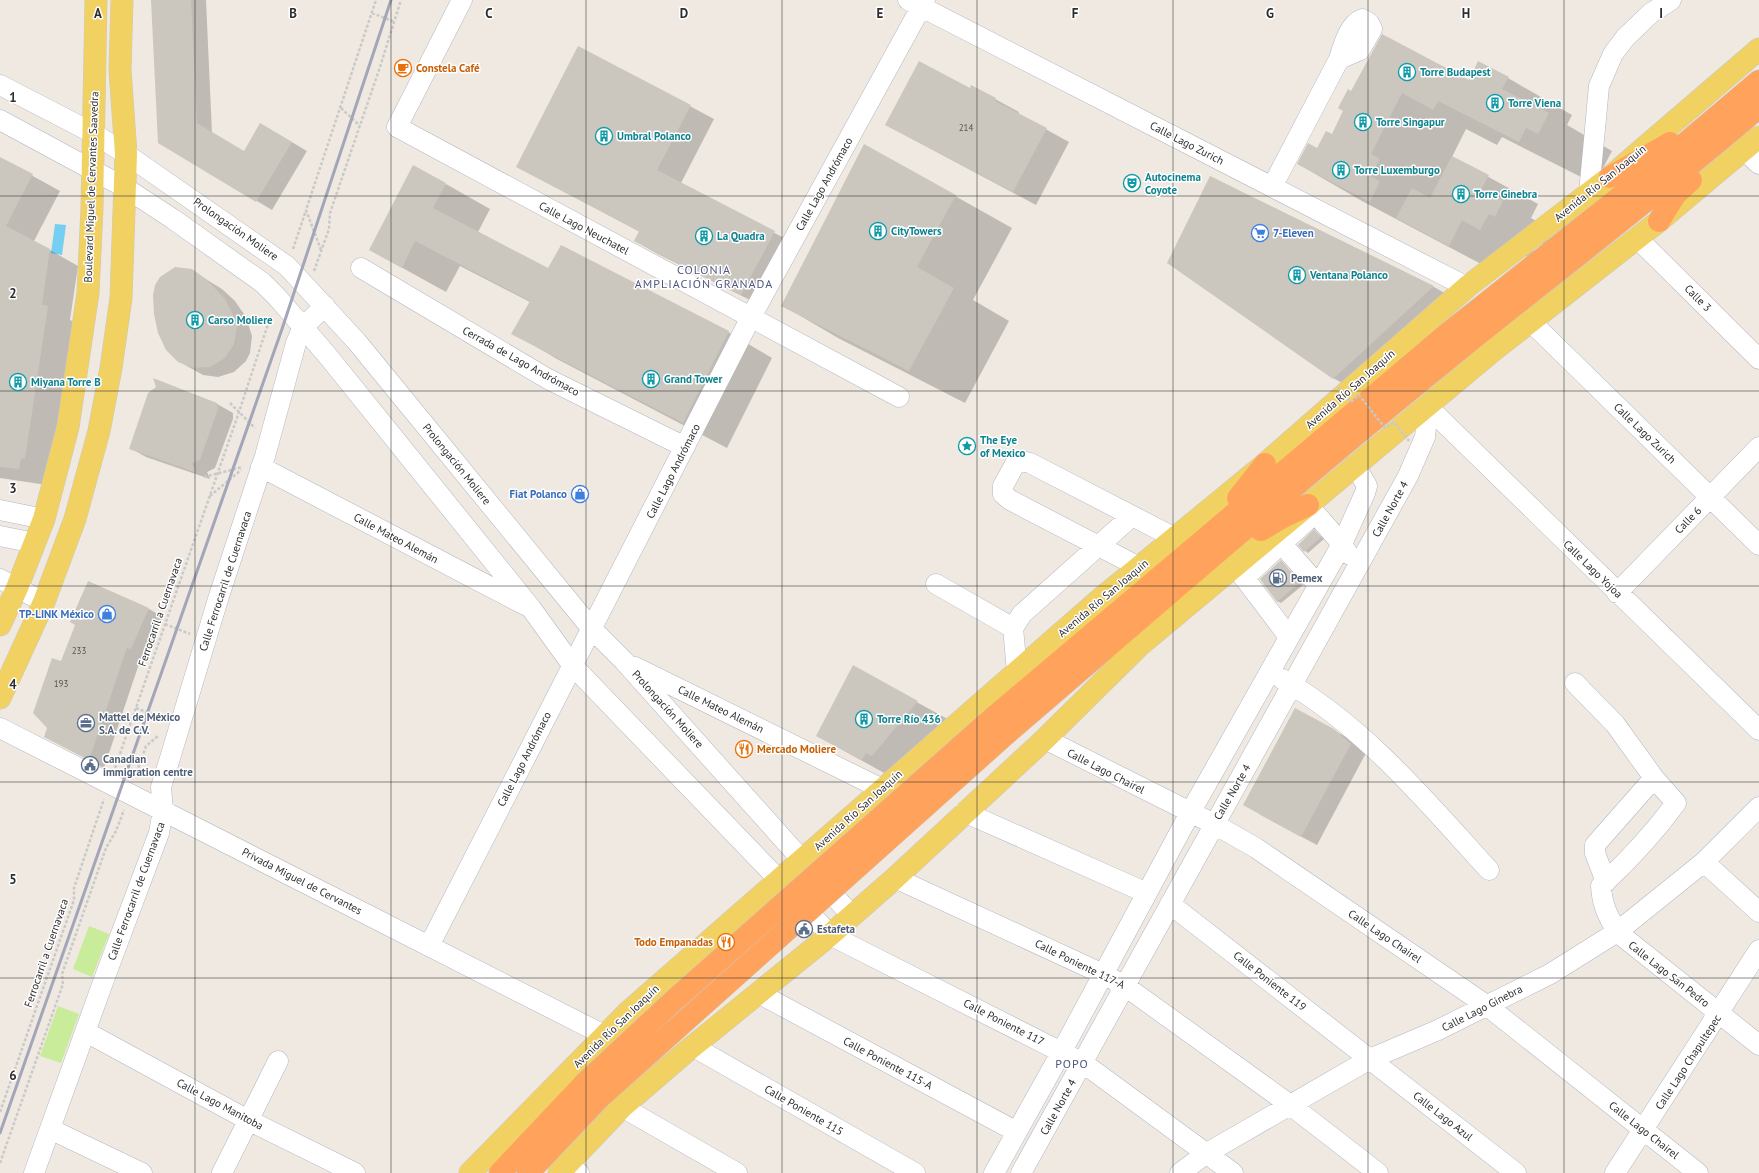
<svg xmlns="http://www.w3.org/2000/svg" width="1759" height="1173" font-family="'PT Sans',sans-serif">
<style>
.pitch{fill:#c9ec9a}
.water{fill:#75cff0}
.shadow{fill:#0003}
.building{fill:#cbc7bf}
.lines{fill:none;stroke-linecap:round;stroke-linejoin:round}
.minor-casing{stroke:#b4b7c1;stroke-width:21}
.major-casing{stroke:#c9c9c9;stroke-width:23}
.highway-casing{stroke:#c9c9c9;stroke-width:23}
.path{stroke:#c9c9c9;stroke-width:2.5;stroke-dasharray:3 2;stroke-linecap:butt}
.minor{stroke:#fff;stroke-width:20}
.major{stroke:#f2d163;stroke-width:22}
.highway{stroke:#ffa35c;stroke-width:22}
.rail{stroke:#a3a6b8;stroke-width:3}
.highway-bridge-casing{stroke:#c9c9c9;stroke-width:23;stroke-linecap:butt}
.path-bridge{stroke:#c9c9c9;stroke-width:2.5;stroke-dasharray:3 2;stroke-linecap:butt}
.highway-bridge{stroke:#ffa35c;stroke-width:22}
.grid{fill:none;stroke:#2e2e2e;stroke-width:1;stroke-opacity:0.55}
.labels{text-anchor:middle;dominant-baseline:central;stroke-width:3;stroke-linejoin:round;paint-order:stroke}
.number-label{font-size:9px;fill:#555452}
.food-label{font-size:11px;font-weight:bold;fill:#c56008;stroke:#fff;text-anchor:start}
.culture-label{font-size:11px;font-weight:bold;fill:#0d838f;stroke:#fff;text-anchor:start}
.street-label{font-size:11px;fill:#2e2e2e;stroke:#fff}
.shop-label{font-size:11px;font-weight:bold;fill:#366cbe;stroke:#fff;text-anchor:end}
.service-label{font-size:11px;font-weight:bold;fill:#4e5e75;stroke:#fff;text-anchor:start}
.neighbourhood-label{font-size:12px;letter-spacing:1px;fill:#4d5680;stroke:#fff}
.grid-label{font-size:13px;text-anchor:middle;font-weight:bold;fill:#2e2e2e;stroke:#fff;stroke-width:3;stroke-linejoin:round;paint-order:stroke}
</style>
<rect width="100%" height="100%" fill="#efe9e1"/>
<path class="pitch" d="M 89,926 L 109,934 L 92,977 L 73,969 Z
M 58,1006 L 79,1014 L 61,1063 L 40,1056 Z"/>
<path class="water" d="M 55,224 L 66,225 L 62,255 L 51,253 Z"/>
<path class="shadow" d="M 152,0 L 206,0 L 212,133 L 244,152 L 261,124 L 307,151 L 272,210 L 159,143 Z
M 579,47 L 714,119 L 681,183 L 797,245 L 764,307 L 658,254 L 635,241 L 640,232 L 517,167 Z
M 1508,78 L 1572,115 L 1567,125 L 1612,151 L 1602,170 L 1590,164 L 1583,178 L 1502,137 L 1497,145 L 1466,129 L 1452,157 L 1538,204 L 1531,218 L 1552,230 L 1545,245 L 1538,241 L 1530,258 L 1512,248 L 1498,273 L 1362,201 L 1298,164 L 1318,150 L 1332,135 L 1352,92 Z
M 970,89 L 995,99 L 1019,112 L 1018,114 L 1069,142 L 1036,205 L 886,125 Z
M 0,158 L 60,191 L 34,241 L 78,266 L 70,320 L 76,323 L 47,485 L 0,478 Z
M 1211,177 L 1434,287 L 1457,300 L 1357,391 L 1333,378 Z
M 446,184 L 490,209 L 478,232 L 549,269 L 728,332 L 772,358 L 727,448 L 557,359 L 513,333 L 530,302 L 460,266 L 446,292 L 370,250 Z
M 955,196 L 1012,228 L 973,300 L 1009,321 L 965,403 L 838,338 L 782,305 Z
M 175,268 L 191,270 L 222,289 L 235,301 L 246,317 L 252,336 L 250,353 L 246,361 L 234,372 L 218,377 L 203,375 L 178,361 L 160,278 Z
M 217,404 L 233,413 L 233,419 L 215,468 L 207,472 L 210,479 L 146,457 L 130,448 Z
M 1314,531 L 1324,539 L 1308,553 L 1299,545 Z
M 1281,561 L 1303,585 L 1281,603 L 1277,601 Z
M 149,609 L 163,617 L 145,656 L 142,655 L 104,768 L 45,737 L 48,728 L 61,662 Z
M 853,667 L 962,727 L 906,785 L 817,736 Z
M 1333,730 L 1350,739 L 1366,753 L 1317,845 L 1259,814 Z"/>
<path class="building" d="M 151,0 L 191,0 L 197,123 L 244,151 L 260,123 L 292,142 L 256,202 L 158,143 Z
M 1382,34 L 1469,80 L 1478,61 L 1509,77 L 1502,89 L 1549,113 L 1538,134 L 1526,128 L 1519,142 L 1438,101 L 1433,110 L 1402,93 L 1371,154 L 1380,159 L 1370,176 L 1380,181 L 1370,202 L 1297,164 L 1308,143 L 1317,148 L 1326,131 L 1332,134 L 1343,111 L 1338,108 L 1348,89 L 1351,91 Z
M 578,46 L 691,105 L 657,170 L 775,231 L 741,295 L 634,241 L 639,231 L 516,167 Z
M 919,61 L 970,88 L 971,85 L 996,98 L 995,101 L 1047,128 L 1013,192 L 885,125 Z
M 864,144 L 956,195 L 917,267 L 954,288 L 909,371 L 781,306 Z
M 1452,156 L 1489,175 L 1481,190 L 1503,201 L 1495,217 L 1489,214 L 1480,230 L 1462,220 L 1449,246 L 1396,218 L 1412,188 L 1430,198 Z
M 0,157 L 33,174 L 6,226 L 50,249 L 42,305 L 48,306 L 25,459 L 21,458 L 19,469 L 0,467 Z
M 413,165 L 446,183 L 433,208 L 548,268 L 561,245 L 729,331 L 683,423 L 511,334 L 530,301 L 415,241 L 402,268 L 369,250 Z
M 1210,176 L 1434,286 L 1333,379 L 1167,263 Z
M 175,267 L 192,269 L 206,279 L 225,299 L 234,317 L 237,326 L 234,344 L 225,358 L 210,367 L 194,368 L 178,362 L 166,350 L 158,333 L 154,314 L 153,295 L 155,285 L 160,277 Z
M 153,378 L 217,403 L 218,409 L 200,460 L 192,463 L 195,472 L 129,449 L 148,393 L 156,387 Z
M 1314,529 L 1321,537 L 1304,552 L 1298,545 Z
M 1281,560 L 1300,582 L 1277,602 L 1260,579 Z
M 88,581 L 149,608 L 131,649 L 127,648 L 89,760 L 44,737 L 47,728 L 33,713 L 52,658 L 61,661 L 75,625 L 70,622 Z
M 853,665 L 918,701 L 872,756 L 866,753 L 862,760 L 816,736 Z
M 1295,708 L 1334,729 L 1351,744 L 1301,837 L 1243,805 Z"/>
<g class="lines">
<g class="minor-casing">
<path id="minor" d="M 462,0 L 397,127 L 899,397
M 908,0 L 1467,287
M 0,85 L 93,133 L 126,154 L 287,266 L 357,342 L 591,628 L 624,661 L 852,916
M 0,120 L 124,187 L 173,219 L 263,283 L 277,297 L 327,355 L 531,608 L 572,665 L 779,880 L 830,935 L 1083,1063 L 1233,1173
M 1744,150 L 1759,164
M 1272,187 L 1339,59 C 1343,46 1349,24 1362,19 L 1369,23 L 1372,29 L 1360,50 L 1339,59
M 1589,193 L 1599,86 L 1613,54 L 1625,38 L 1651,13 L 1671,0
M 1637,238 L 1759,359
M 361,268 L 548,379 L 685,447
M 1531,322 L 1759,545
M 1428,407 L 1759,730
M 261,467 L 525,605
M 1308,505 L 1342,544 L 1348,554
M 0,510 L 44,519
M 1273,534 L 1318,585
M 0,536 L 35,543
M 1139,567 L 1010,500 L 1003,494 L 1003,486 L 1015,464 L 1021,461 L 1030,463 L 1175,538
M 1236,567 L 1289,637
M 1244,578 L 1315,513
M 0,579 L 44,602
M 936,584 L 1013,628
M 1617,593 L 1759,447
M 635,667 L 882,789
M 1017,671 L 1013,628 L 1022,614 L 1132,516
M 1282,679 C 1365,727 1425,800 1489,870
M 1575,683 L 1615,724 L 1654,778
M 0,728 L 604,1035
M 1045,739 L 1214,824 L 1256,848 L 1486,1005 L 1698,1173
M 964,812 L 1147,893
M 1704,862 L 1759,912
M 895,878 L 1103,974 L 1125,986 L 1289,1104 L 1378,1173
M 1606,882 L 1595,853 L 1595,845 L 1654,778 L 1676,803 C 1654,833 1629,860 1601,886 C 1602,905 1608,916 1617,932 L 1759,1045
M 1170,904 L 1516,1173
M 429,946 L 751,317 L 925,0
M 760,994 L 1017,1132
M 86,1032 L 248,1120 L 355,1173
M 694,1047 L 915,1173
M 622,1107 L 737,1173
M 50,1129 L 142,1173
M 567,1165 L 579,1173
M 34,1173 L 106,974 L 159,833 L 163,810 L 161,787 L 170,758 L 219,596 L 265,456 L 296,343 L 303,327 L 325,306
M 222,1173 L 278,1061
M 994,1173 L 1062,1051 L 1190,813 L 1342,544 L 1365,493 L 1367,486 L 1355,465
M 1021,1173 L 1408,476 L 1425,437 L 1428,407
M 1180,1173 L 1207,1153 L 1370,1059 L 1438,1030 L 1550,974 L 1617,932 L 1704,862 L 1759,807
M 1615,1173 L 1759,950"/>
</g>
<g class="major-casing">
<path id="major" d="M 0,625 L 17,588 L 44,519 L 68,427 L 88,293 L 92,208 L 96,0
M 0,698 L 44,602 L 75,519 L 99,431 L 111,368 L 121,298 L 126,154 L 120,70 L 122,0
M 470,1173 L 627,1013 L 1099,600 L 1265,464 L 1467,287 L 1610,177 L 1759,49
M 559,1173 L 622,1107 L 687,1051 L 830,935 L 895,878 L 1045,739 L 1139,646 L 1494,350 L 1659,221 L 1759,137"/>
</g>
<g class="highway-casing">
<path id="highway" d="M 1610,177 L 1670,143
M 1659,221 L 1675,195 L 1691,180
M 1238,498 L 1265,464
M 1261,530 L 1281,518 L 1308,505
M 994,717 L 1446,335 L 1654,170 L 1759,81
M 1007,733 C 1159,603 1309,471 1465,345 C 1563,266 1663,190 1759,107
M 500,1173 L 584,1084
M 528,1173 L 599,1098"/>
</g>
<path class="path" d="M 372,13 L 395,22
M 341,108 L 360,126
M 293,249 L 306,210
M 321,250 L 306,210 L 376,0
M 314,271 L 329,229 L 330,213 L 380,67 L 401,0
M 230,403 L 255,428
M 204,477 L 243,467
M 210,496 L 241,470
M 165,624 L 190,634
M 136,708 L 165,719
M 115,768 L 239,412 L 271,315
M 135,777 L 146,746 L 158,736
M 0,1112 L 74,900 L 74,888 L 104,799
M 0,1163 L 63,984 L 62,974 L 106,848 L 116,831 L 124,810"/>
<use href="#minor" class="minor"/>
<use href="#major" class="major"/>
<use href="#highway" class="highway"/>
<path class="rail" d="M 0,1133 L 282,329 L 391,0"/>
<g class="highway-bridge-casing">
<path id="highway-bridge" d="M 584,1084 L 671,1003 L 994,717
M 599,1098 L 1007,733"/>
</g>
<path class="path-bridge" d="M 1338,387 L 1351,402 L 1359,395 L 1385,428 L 1394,422 L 1409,441"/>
<use href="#highway-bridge" class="highway-bridge"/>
</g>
<path class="grid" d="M 195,0 L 195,1173M 391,0 L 391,1173M 586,0 L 586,1173M 782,0 L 782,1173M 977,0 L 977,1173M 1173,0 L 1173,1173M 1368,0 L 1368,1173M 1564,0 L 1564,1173M 0,196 L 1759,196M 0,391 L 1759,391M 0,586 L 1759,586M 0,782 L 1759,782M 0,978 L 1759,978"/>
<defs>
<g id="cafe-ring" transform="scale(0.9)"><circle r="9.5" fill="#fff" stroke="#e8710a" stroke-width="1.5"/><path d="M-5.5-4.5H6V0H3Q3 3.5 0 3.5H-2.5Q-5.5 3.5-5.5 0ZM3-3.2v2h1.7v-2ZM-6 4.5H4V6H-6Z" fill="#e8710a"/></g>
<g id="building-ring" transform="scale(0.9)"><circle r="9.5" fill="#fff" stroke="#0f9aa8" stroke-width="1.5"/><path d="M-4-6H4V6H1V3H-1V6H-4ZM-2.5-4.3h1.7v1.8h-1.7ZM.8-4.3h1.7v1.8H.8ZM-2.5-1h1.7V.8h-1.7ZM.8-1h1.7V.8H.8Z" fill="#0f9aa8"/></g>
<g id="theatre-ring" transform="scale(0.9)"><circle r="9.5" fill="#fff" stroke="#0f9aa8" stroke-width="1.5"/><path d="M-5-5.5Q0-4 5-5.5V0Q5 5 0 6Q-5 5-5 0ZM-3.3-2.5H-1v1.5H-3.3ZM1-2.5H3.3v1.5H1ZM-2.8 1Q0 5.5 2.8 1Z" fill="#0f9aa8"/></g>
<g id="supermarket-ring" transform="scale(0.9)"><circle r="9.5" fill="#fff" stroke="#3f7fe0" stroke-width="1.5"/><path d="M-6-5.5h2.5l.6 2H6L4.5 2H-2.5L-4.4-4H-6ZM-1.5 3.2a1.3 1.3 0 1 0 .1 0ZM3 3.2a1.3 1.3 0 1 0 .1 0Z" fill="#3f7fe0"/></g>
<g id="sight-ring" transform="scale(0.9)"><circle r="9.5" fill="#fff" stroke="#0f9aa8" stroke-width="1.5"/><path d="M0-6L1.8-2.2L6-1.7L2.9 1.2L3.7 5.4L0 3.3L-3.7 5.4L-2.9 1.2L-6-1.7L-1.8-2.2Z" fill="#0f9aa8"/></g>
<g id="shop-ring" transform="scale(0.9)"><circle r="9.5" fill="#fff" stroke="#3f7fe0" stroke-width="1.5"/><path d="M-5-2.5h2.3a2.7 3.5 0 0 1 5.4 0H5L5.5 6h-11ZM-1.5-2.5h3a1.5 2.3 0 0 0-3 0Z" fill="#3f7fe0"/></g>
<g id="fuel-ring" transform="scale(0.9)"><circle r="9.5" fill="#fff" stroke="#5c6f8a" stroke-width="1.5"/><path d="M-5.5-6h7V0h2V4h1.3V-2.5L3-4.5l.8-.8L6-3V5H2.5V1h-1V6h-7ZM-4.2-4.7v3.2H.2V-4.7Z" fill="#5c6f8a"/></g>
<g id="office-ring" transform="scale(0.9)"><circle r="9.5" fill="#fff" stroke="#5c6f8a" stroke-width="1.5"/><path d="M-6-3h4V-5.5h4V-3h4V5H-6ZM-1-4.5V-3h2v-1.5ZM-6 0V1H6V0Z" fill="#5c6f8a"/></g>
<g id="restaurant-ring" transform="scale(0.9)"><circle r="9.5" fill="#fff" stroke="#e8710a" stroke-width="1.5"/><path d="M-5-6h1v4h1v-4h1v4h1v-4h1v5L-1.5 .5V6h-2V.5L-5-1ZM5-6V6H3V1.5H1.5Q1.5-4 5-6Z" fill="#e8710a"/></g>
<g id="civic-ring" transform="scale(0.9)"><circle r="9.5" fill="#fff" stroke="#5c6f8a" stroke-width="1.5"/><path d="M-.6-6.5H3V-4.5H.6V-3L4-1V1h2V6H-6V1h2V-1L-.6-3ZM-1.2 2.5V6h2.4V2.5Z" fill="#5c6f8a"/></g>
</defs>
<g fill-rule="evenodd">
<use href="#cafe-ring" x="403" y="68"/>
<use href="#building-ring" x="1407" y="72"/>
<use href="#building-ring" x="1495" y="103"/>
<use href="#building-ring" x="1363" y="122"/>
<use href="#building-ring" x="604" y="136"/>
<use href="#building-ring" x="1341" y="170"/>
<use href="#theatre-ring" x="1132" y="183"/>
<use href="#building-ring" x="1461" y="194"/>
<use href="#building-ring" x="878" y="231"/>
<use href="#supermarket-ring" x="1260" y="233"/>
<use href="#building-ring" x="704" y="236"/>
<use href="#building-ring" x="1297" y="275"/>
<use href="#building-ring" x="195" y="320"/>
<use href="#building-ring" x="651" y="379"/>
<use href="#building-ring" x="18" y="382"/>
<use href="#sight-ring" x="967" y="446"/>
<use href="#shop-ring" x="580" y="494"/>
<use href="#fuel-ring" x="1278" y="578"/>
<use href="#shop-ring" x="107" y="614"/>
<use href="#building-ring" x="864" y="719"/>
<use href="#office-ring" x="86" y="723"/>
<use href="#restaurant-ring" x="744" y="749"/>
<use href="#civic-ring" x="90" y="765"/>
<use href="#civic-ring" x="804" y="929"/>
<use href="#restaurant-ring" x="726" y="942"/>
</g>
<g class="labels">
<g class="number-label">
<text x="966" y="127">214</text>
<text x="79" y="650">233</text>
<text x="61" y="683">193</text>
</g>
<g class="food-label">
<text x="416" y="68">Constela Café</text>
<text x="757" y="749">Mercado Moliere</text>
<text x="713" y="942" text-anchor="end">Todo Empanadas</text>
</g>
<g class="culture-label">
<text x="1420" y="72">Torre Budapest</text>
<text x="1508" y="103">Torre Viena</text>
<text x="1376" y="122">Torre Singapur</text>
<text x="617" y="136">Umbral Polanco</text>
<text x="1354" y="170">Torre Luxemburgo</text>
<text x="1145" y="177">Autocinema<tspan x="1145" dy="13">Coyote</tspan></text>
<text x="1474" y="194">Torre Ginebra</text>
<text x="891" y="231">CityTowers</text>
<text x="717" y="236">La Quadra</text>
<text x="1310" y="275">Ventana Polanco</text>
<text x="208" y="320">Carso Moliere</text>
<text x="664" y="379">Grand Tower</text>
<text x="31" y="382">Miyana Torre B</text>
<text x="980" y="440">The Eye<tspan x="980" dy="13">of Mexico</tspan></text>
<text x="877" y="719">Torre Río 436</text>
</g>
<g class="street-label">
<text transform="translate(1187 143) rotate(27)">Calle Lago Zurich</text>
<text transform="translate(1600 183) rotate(-39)">Avenida Río San Joaquín</text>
<text transform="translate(824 184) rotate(-61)">Calle Lago Andrómaco</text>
<text transform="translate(91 187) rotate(-88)">Boulevard Miguel de Cervantes Saavedra</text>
<text transform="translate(584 228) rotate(28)">Calle Lago Neuchatel</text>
<text transform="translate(236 229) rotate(35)">Prolongación Moliere</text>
<text transform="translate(1698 298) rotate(45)">Calle 3</text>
<text transform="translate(521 361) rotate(29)">Cerrada de Lago Andrómaco</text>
<text transform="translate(1350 389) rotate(-41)">Avenida Río San Joaquín</text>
<text transform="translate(1645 433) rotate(44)">Calle Lago Zurich</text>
<text transform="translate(457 464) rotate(51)">Prolongación Moliere</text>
<text transform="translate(673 471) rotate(-63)">Calle Lago Andrómaco</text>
<text transform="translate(1390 509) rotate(-61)">Calle Norte 4</text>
<text transform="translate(1688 520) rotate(-46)">Calle 6</text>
<text transform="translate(396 538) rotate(28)">Calle Mateo Alemán</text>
<text transform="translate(1593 569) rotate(44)">Calle Lago Yojoa</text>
<text transform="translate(225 581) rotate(-72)">Calle Ferrocarril de Cuernavaca</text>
<text transform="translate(1103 598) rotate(-40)">Avenida Río San Joaquín</text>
<text transform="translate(160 612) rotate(-71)">Ferrocarril a Cuernavaca</text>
<text transform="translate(668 709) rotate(48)">Prolongación Moliere</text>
<text transform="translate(721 709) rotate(26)">Calle Mateo Alemán</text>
<text transform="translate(524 759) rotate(-63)">Calle Lago Andrómaco</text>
<text transform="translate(1106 771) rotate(27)">Calle Lago Chairel</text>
<text transform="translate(1232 792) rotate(-60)">Calle Norte 4</text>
<text transform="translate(858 810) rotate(-42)">Avenida Río San Joaquín</text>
<text transform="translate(302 881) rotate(27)">Privada Miguel de Cervantes</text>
<text transform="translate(136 891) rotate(-70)">Calle Ferrocarril de Cuernavaca</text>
<text transform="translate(1385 936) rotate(34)">Calle Lago Chairel</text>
<text transform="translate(46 953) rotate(-71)">Ferrocarril a Cuernavaca</text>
<text transform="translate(1080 964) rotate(26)">Calle Poniente 117-A</text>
<text transform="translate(1669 974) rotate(38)">Calle Lago San Pedro</text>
<text transform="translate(1270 981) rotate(38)">Calle Poniente 119</text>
<text transform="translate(1482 1008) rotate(-27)">Calle Lago Ginebra</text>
<text transform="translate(1004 1022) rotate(27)">Calle Poniente 117</text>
<text transform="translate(616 1026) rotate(-44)">Avenida Río San Joaquín</text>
<text transform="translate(1688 1062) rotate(-57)">Calle Lago Chapultepec</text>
<text transform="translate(888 1063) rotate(28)">Calle Poniente 115-A</text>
<text transform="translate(220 1104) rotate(28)">Calle Lago Manitoba</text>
<text transform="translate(1058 1107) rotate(-61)">Calle Norte 4</text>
<text transform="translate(804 1110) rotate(30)">Calle Poniente 115</text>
<text transform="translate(1443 1116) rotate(38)">Calle Lago Azul</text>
<text transform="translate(1644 1130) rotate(38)">Calle Lago Chairel</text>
</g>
<g class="shop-label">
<text x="1273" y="233" text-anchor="start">7-Eleven</text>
<text x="567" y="494">Fiat Polanco</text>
<text x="94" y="614">TP-LINK México</text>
</g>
<g class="service-label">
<text x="1291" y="578">Pemex</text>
<text x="99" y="717">Mattel de México<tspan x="99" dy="13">S.A. de C.V.</tspan></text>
<text x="103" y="759">Canadian<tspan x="103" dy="13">immigration centre</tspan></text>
<text x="817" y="929">Estafeta</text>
</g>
<g class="neighbourhood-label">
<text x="704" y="269">COLONIA<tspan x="704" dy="14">AMPLIACIÓN GRANADA</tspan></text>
<text x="1072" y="1063">POPO</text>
</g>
</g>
<g class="grid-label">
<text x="98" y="18">A</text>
<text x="293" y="18">B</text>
<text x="489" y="18">C</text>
<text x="684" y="18">D</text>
<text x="880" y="18">E</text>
<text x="1075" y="18">F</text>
<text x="1270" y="18">G</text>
<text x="1466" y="18">H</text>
<text x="1661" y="18">I</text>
<text x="13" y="102">1</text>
<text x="13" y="298">2</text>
<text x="13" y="493">3</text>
<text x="13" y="689">4</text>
<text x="13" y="884">5</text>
<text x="13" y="1080">6</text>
</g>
</svg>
